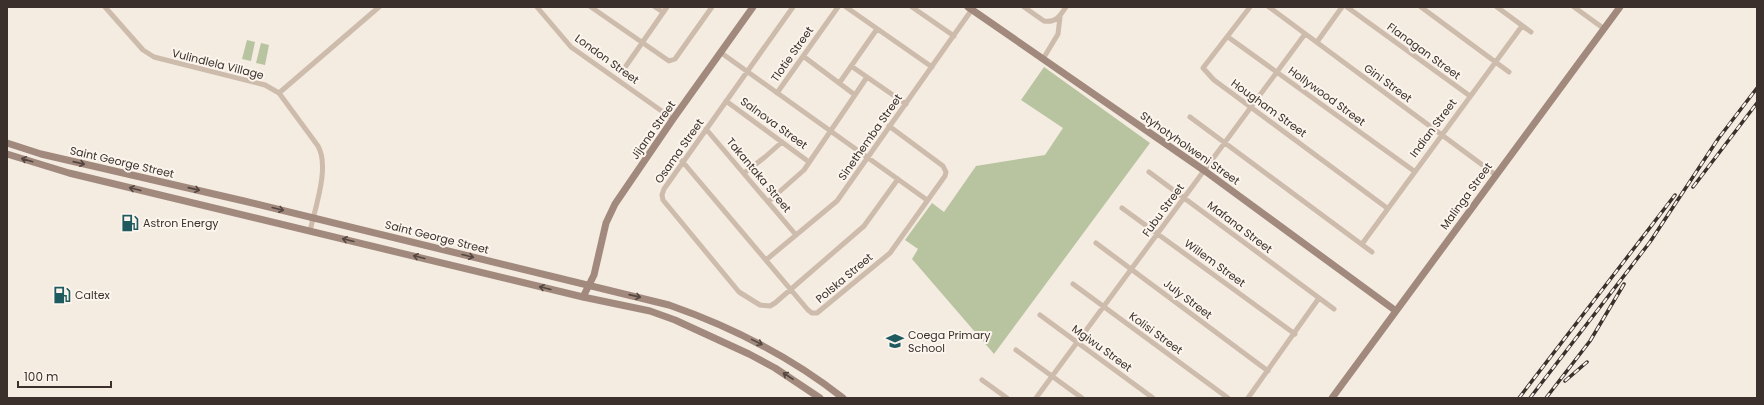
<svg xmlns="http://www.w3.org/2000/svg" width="1764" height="405" font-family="Poppins,sans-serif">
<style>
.green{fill:#b8c4a0}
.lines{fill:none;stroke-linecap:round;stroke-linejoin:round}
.street{stroke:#cdbbac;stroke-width:5}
.secondary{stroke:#a18a7d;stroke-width:7}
.rail-casing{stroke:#3b302b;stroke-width:3.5}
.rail{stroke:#fbf5ee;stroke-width:2;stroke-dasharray:6;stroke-linecap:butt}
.oneway{stroke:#544640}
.labels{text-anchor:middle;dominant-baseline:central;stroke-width:4;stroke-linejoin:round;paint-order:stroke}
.street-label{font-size:11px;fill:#3b302b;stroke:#fbf5ee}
.poi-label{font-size:11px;fill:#3b302b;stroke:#fbf5ee;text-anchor:start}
</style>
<rect width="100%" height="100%" fill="#f4ebe1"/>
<path class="green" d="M 247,40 L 255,42 L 251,61 L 242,59 Z
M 261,43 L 269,45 L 265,65 L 256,63 Z
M 1044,67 L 1150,143 L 994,354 L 912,259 L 918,249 L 905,240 L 932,203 L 944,212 L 976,166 L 1045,155 L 1063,128 L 1021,100 Z"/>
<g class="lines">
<path class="street" d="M 105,7 L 143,50 L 154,57 L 265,85 L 279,93 L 318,146 C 330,167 315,208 310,231
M 537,7 L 571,47 L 673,119
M 591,7 L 669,61 L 675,59 L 712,7
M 655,7 L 663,12
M 793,7 L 664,189 L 662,195 L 663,200 L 739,292 L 760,305 L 770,306 L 775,303 L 864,226 L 898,179
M 846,7 L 932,67
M 912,7 L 954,36
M 1024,7 L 1044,21 C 1056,23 1060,16 1066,7
M 1250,7 L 1203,68 L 1214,80 L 1387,208
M 1269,7 L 1496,175
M 1347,7 L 1470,96
M 1421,7 L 1509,72
M 1497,7 L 1531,32
M 1574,7 L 1603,28
M 1228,37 L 1414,171
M 1317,42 L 1342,7
M 720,52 L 927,200
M 1043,59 L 1058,34 L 1060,17
M 626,66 L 667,7
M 851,66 L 906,104
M 840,82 L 877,29
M 279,93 L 379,7
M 777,93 L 838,7
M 855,95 L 867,77
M 726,101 L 809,162
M 1190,117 L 1372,252
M 706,129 L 796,235
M 682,161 L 808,310 L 812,313 L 817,313 L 890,253 L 945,176 L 946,172 L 943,166 L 889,126
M 1149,172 L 1334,309
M 744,173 L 765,157 L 782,142
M 769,201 L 804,170 L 855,95 L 803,56
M 1122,208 L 1295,334
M 1096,243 L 1268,371
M 1362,244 L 1522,26
M 766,260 L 837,201 L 973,8
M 1073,284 L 1228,398
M 1040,315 L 1153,398
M 1016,350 L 1082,398
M 982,380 L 1007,398
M 1036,398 L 1305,34
M 1248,398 L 1319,298"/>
<path class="secondary" d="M 968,7 L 1205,171 L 1396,311
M 7,143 L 41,154 L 244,201 L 669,305 C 732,327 791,357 843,398
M 7,154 L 69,173 L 583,297 L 650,311 L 675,320 L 749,354 L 775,368 L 820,398
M 583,297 L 594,275 L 606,223 L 615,204 L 673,119 L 753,7
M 1332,398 L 1620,7"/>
<g class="rail-casing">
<path id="rail" d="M 1693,187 L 1757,103
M 1565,381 L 1587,362
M 1519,398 L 1675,195
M 1530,398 L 1650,242 L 1718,139 L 1757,88
M 1546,398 L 1590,341 L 1624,284"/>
</g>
<use href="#rail" class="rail"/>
</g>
<defs><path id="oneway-shaft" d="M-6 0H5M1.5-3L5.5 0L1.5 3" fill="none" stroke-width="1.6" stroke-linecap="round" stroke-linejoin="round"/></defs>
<g class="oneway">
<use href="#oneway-shaft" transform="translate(27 160) rotate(-164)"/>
<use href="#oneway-shaft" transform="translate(79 163) rotate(13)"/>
<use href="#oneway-shaft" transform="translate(135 189) rotate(-166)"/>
<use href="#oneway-shaft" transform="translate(194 189) rotate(13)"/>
<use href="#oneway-shaft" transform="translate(278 209) rotate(14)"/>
<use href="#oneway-shaft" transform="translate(348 240) rotate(-166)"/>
<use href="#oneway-shaft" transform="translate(468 256) rotate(14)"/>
<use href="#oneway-shaft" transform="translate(419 257) rotate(-166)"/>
<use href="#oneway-shaft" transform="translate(545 288) rotate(-166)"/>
<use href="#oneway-shaft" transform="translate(635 296) rotate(13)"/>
<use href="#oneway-shaft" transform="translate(757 342) rotate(26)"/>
<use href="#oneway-shaft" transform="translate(788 376) rotate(-147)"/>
</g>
<defs>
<g id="fuel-bare" transform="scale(1.38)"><path d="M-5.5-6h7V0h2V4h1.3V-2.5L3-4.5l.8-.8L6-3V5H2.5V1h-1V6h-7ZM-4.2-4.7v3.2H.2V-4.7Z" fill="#1f5a5e" stroke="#fbf5ee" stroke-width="2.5" paint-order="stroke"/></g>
<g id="school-bare" transform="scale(1.38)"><path d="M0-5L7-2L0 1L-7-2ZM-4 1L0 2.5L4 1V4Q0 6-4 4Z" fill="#1f5a5e" stroke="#fbf5ee" stroke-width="2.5" paint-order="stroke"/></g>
</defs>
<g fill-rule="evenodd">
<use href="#fuel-bare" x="130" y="223"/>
<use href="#fuel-bare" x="62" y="295"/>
<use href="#school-bare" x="895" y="341"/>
</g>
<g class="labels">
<g class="street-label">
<text transform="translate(1424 51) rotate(36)">Flanagan Street</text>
<text transform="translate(792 54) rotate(-55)">Tlotie Street</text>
<text transform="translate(607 59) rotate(36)">London Street</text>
<text transform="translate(218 64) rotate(14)">Vulindlela Village</text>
<text transform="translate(1388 83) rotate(36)">Gini Street</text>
<text transform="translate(1327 96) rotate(36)">Hollywood Street</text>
<text transform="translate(1269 108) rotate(36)">Hougham Street</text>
<text transform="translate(774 123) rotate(36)">Salnova Street</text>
<text transform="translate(1433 128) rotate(-53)">Indian Street</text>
<text transform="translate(653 130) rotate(-55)">Jijana Street</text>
<text transform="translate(870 137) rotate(-55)">Sinethemba Street</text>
<text transform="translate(1190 148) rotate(35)">Styhotyholweni Street</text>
<text transform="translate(679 151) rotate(-55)">Osama Street</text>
<text transform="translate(122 162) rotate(13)">Saint George Street</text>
<text transform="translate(759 175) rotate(50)">Takantaka Street</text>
<text transform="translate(1466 196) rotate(-54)">Malinga Street</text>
<text transform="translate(1163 210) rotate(-54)">Fubu Street</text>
<text transform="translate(1240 227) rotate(37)">Mafana Street</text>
<text transform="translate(437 237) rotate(14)">Saint George Street</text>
<text transform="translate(1215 263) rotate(36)">Willem Street</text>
<text transform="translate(844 278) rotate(-40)">Polska Street</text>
<text transform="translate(1188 299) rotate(37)">July Street</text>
<text transform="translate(1156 333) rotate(36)">Kolisi Street</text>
<text transform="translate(1102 348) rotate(36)">Mgiwu Street</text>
</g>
<g class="poi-label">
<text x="143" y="223">Astron Energy</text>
<text x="75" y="295">Caltex</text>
<text x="908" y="335">Coega Primary<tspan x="908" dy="13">School</tspan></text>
</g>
</g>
<rect width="1764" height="405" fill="none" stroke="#3b302b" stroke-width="16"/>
<path d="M18 381v6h93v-6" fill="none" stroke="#3b302b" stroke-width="2"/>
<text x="24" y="381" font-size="12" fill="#3b302b" stroke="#fbf5ee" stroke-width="3" paint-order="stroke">100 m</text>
</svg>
